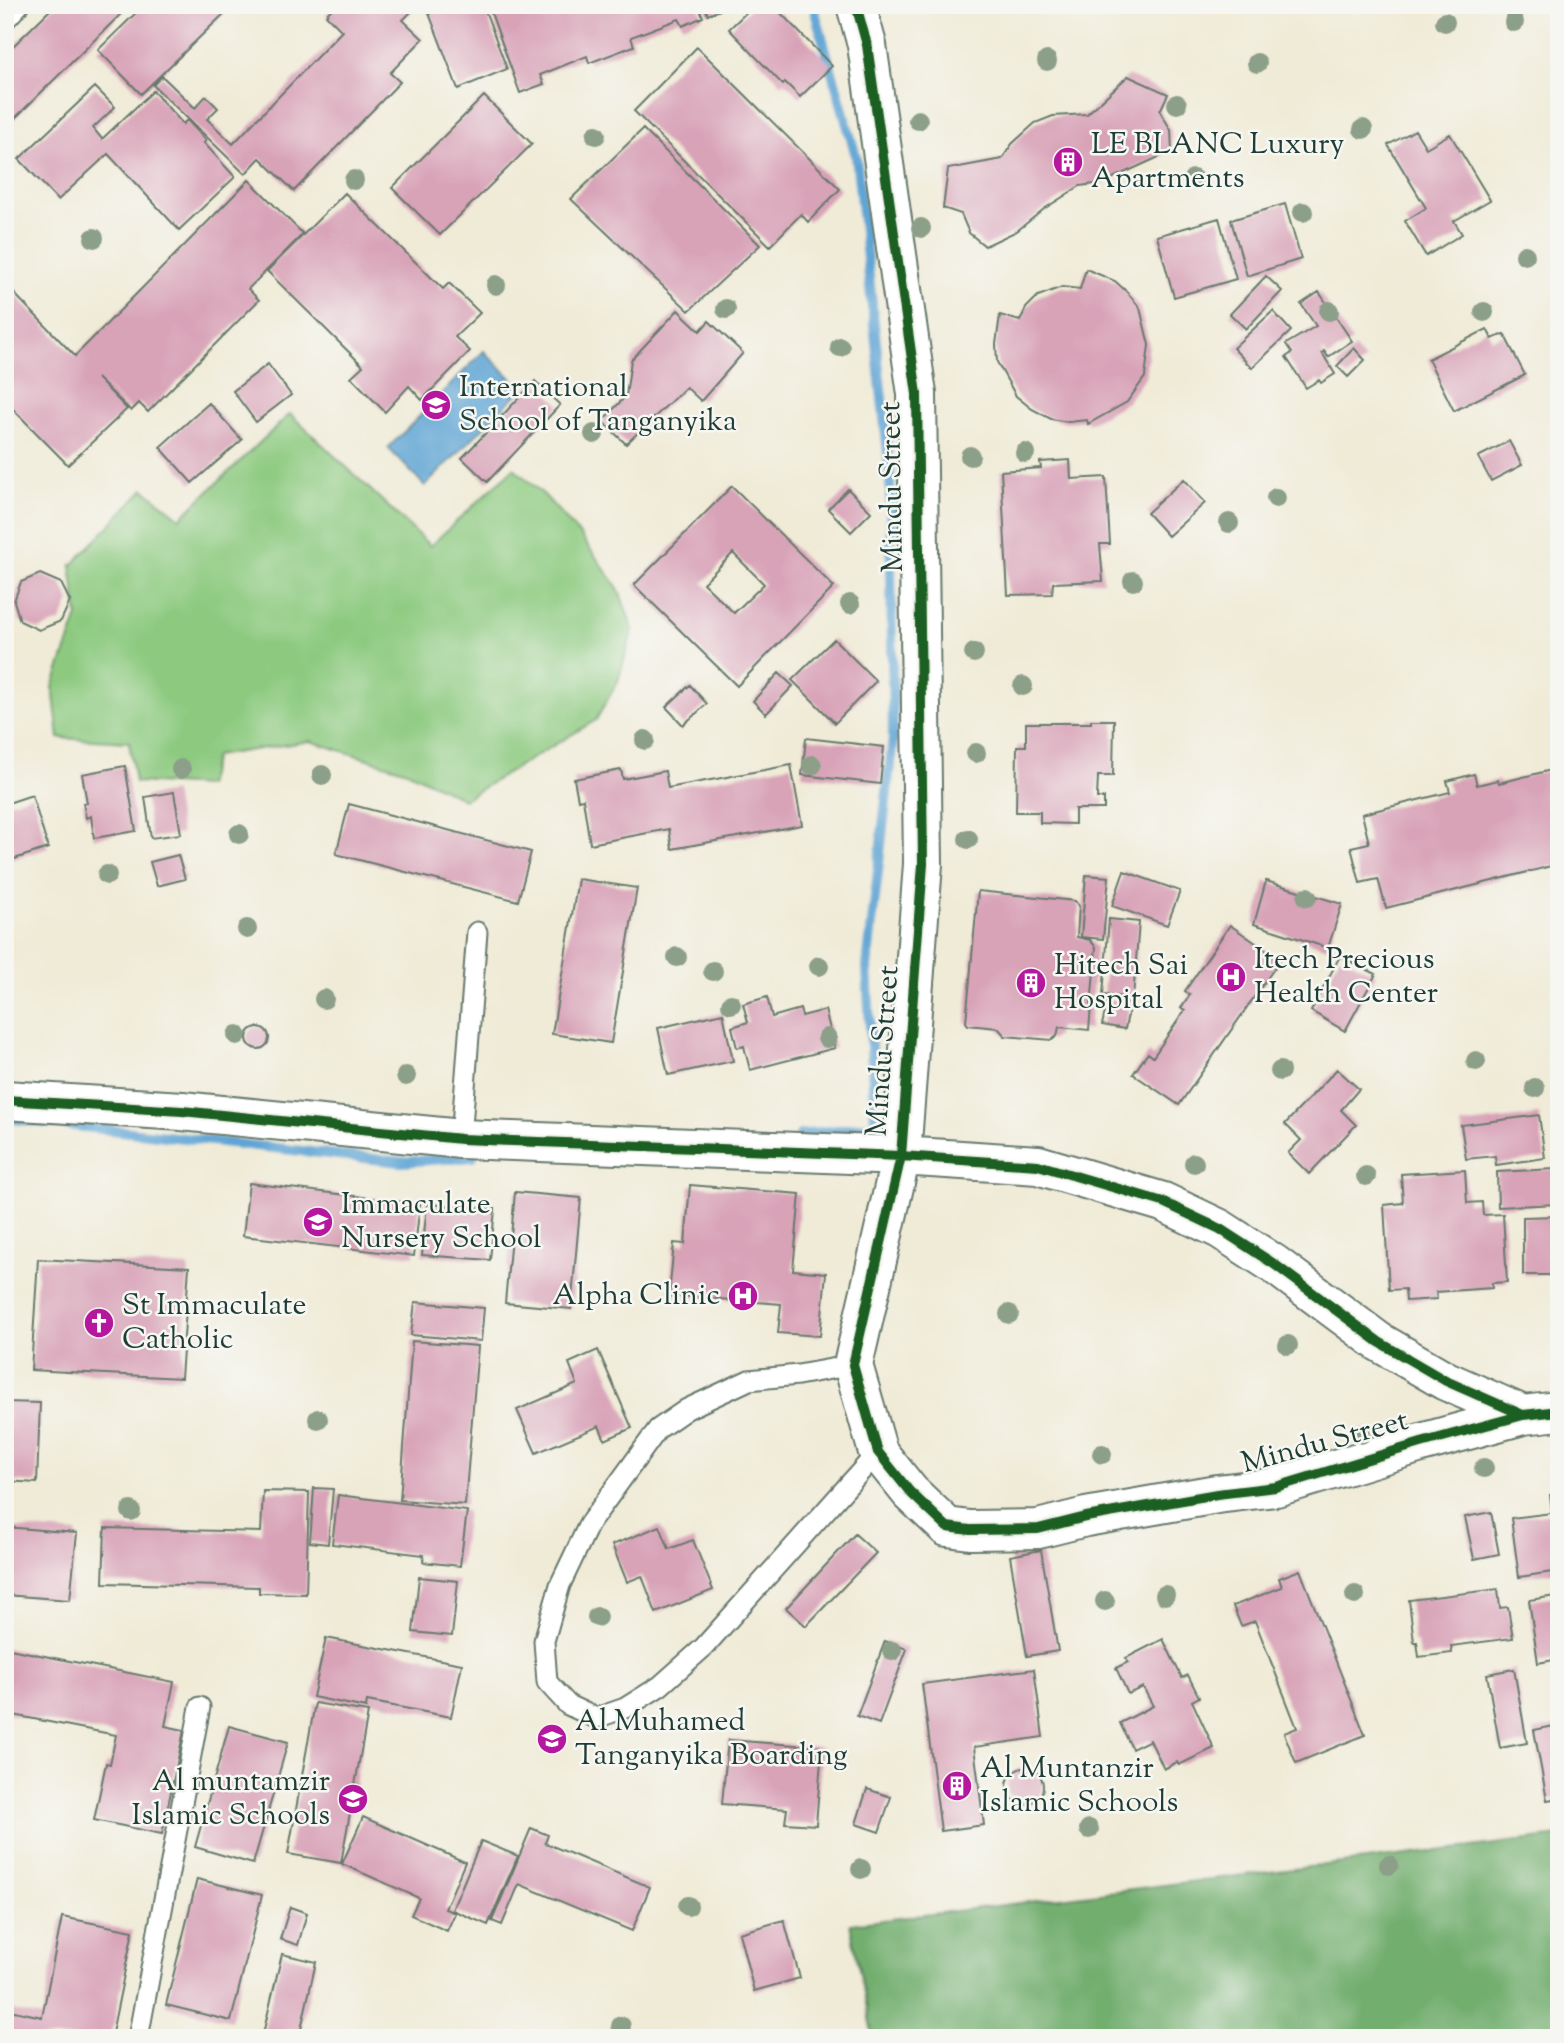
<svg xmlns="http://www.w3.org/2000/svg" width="1564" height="2043" font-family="'Sorts Mill Goudy',serif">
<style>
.green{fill:#8dca80;stroke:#56845a;stroke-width:2}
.forest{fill:#72ae6e;stroke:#487651;stroke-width:2}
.water{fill:#5ea4d4;stroke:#3e7084;stroke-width:2}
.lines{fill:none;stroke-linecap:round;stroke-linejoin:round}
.stream{stroke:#5ea4d4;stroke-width:10}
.building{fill:#d8a2b7;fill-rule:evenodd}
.lane-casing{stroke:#687a6d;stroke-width:23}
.street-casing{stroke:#687a6d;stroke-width:42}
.lane{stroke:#fff;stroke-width:19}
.street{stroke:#fff;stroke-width:38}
.cycleway-casing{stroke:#f6f6f2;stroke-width:15}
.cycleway{stroke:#1b5e20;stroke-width:10}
.tree{fill:#8c9f88}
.labels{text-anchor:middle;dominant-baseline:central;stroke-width:5;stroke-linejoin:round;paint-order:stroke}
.poi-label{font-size:30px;fill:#1f3d34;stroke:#f6f6f2;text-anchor:start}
.street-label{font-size:30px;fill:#1f3d34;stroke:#f6f6f2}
</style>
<rect width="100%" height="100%" fill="#f6f6f2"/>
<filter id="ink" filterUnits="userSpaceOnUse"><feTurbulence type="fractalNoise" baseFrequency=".0143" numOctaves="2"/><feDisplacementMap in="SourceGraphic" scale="14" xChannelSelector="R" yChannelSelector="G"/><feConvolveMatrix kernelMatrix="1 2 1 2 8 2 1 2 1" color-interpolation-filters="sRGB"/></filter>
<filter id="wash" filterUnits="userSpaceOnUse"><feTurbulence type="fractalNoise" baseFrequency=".00686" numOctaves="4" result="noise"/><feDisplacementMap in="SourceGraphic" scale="28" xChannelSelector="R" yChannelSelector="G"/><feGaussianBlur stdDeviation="1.57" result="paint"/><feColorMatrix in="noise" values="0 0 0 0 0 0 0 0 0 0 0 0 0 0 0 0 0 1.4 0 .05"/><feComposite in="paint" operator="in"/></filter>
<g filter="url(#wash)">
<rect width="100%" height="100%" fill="#f0ebd7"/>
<path class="green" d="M 290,414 L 430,546 L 514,468 L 545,496 L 580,535 L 618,588 L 633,629 L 618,681 L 596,720 L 464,799 L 407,771 L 310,741 L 215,756 L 207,786 L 135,782 L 129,742 L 59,738 L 53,687 L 78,616 L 71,566 L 144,489 L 180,518 Z"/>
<path class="forest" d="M 1559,1836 L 1559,2038 L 873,2038 L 850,1924 Z"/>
<path class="water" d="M 484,351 L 522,389 L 425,486 L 388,448 Z"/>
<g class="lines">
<path class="stream" d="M 12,1119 L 401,1162 L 473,1157
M 800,1135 L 875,1125 L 867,967 L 893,739 L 890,473 L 856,156 L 813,5"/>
</g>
<g id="blocks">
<path class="building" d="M 55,5 L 124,5 L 127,8 L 5,128 L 5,54 Z
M 144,5 L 233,5 L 141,94 L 98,50 Z
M 335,5 L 418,5 L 403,20 L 423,39 L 390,73 L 400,82 L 294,191 L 260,158 L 245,174 L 153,85 L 162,76 L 195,108 L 206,96 L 218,108 L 207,119 L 233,144 L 342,31 L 326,15 Z
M 435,5 L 483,5 L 507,69 L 458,89 L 427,8 Z
M 495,5 L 698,5 L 703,17 L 683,26 L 679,19 L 631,37 L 634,46 L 589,63 L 587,56 L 540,75 L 544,84 L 520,93 L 489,7 Z
M 704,5 L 732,5 L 708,15 Z
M 754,5 L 773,5 L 832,66 L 800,97 L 785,82 L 783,85 L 729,29 Z
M 697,47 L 840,189 L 808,222 L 801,214 L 770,246 L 634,111 Z
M 1128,76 L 1168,94 L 1160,111 L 1171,130 L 1172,151 L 1102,183 L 1080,186 L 1044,209 L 1017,231 L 985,246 L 969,233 L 961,214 L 943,208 L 948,169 L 1002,159 L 1012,144 L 1035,123 L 1053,116 L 1087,114 Z
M 95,87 L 115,107 L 93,128 L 102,139 L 153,91 L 183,124 L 187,120 L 206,140 L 204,143 L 235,177 L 179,230 L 108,154 L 58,200 L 19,159 Z
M 484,96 L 532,144 L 440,235 L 392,188 Z
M 643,129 L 760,245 L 689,311 L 571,199 Z
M 1415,130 L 1426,148 L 1450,134 L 1490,200 L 1454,221 L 1462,234 L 1426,256 L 1405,221 L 1426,208 L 1388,145 Z
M 249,180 L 303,234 L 248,289 L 259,300 L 148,412 L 139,403 L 131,411 L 97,378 L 127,409 L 68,465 L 5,401 L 5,284 L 75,356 Z
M 345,193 L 443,289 L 449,283 L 480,313 L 455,337 L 470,351 L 422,400 L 409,386 L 385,412 L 351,377 L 363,366 L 267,271 Z
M 1285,204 L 1301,259 L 1247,276 L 1231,220 Z
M 1219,218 L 1236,279 L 1174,297 L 1157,236 Z
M 1086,269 L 1115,281 L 1127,292 L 1140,308 L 1149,345 L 1145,377 L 1127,402 L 1088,424 L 1087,420 L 1068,422 L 1051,419 L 1032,409 L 1016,396 L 997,362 L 996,344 L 1000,315 L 1020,321 L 1026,308 L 1038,296 L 1062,287 L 1080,289 Z
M 1266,276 L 1282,291 L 1246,329 L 1230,314 Z
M 1319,292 L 1352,341 L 1328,357 L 1324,351 L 1322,353 L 1335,374 L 1321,383 L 1319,380 L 1306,388 L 1286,357 L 1292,353 L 1286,344 L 1316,326 L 1301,304 Z
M 678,310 L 700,331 L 709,321 L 743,353 L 701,401 L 686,387 L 626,444 L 602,421 L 626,396 L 631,360 Z
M 1273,311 L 1291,331 L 1252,368 L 1233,348 Z
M 1487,329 L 1492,339 L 1504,334 L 1525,375 L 1454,411 L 1428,359 Z
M 1354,348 L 1365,360 L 1348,377 L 1337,366 Z
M 268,364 L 291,395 L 256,422 L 233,391 Z
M 535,381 L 560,405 L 487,482 L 462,458 Z
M 209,403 L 242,440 L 192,483 L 160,447 Z
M 1509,441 L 1522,465 L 1491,481 L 1478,457 Z
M 1070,460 L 1071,479 L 1106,477 L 1110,544 L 1100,544 L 1103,581 L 1053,583 L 1052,594 L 1008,595 L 1001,471 L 1041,468 L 1040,462 Z
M 1184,479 L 1205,503 L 1168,536 L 1147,513 Z
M 732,486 L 834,587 L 737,686 L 634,585 ZM 733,553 L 764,584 L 734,613 L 703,583 Z
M 848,489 L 871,512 L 851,532 L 828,509 Z
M 40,574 L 61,583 L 70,601 L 61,621 L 39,630 L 20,621 L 14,601 L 21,582 Z
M 834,639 L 876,681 L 835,723 L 792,680 Z
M 779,673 L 793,686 L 766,714 L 753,701 Z
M 690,685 L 707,704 L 683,725 L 666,707 Z
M 1091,720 L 1114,720 L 1113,776 L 1098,776 L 1097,798 L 1104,798 L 1104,809 L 1075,809 L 1075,824 L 1040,823 L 1040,812 L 1016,812 L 1017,746 L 1026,746 L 1026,723 L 1091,723 Z
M 806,738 L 884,747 L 880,784 L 802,775 Z
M 791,765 L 802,825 L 672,849 L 669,829 L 590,844 L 583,799 L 578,800 L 574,779 L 621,770 L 623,779 L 665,771 L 668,788 Z
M 125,766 L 136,831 L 94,838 L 91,816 L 86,818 L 83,803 L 87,803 L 82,774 Z
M 1559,768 L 1559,864 L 1386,908 L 1378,879 L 1360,883 L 1351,847 L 1369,843 L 1362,814 L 1450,792 L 1447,781 L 1474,774 L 1477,785 L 1498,780 L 1499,783 Z
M 174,792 L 181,834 L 151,838 L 145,797 Z
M 32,795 L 48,848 L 5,862 L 5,804 Z
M 349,804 L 531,852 L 518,901 L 336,854 Z
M 178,855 L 185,879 L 157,886 L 150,862 Z
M 1124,871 L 1180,891 L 1167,925 L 1112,906 Z
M 1086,875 L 1109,877 L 1103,939 L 1081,937 Z
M 578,879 L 637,888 L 611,1043 L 552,1034 Z
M 1266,881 L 1342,904 L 1328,948 L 1254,924 Z
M 978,891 L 1075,901 L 1079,906 L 1077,937 L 1090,940 L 1096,947 L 1089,1030 L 1059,1027 L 1057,1036 L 1052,1040 L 1005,1036 L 998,1028 L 968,1025 L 966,1022 Z
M 1109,919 L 1139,922 L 1133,998 L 1103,995 Z
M 1230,925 L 1280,960 L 1179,1105 L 1133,1074 L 1148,1053 L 1153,1057 L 1185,1010 L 1181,1008 L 1190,995 L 1185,991 Z
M 1340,956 L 1376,974 L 1345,1031 L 1311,1011 Z
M 767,997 L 772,1017 L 800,1009 L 802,1016 L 825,1010 L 835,1048 L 750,1070 L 744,1046 L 737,1048 L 732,1027 L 748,1022 L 743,1004 Z
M 1108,999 L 1130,1004 L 1125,1029 L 1102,1025 Z
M 723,1013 L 733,1061 L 668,1075 L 658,1028 Z
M247 1038a11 11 0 1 1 22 0a11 11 0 1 1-22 0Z
M 1337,1069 L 1359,1089 L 1341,1110 L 1356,1125 L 1309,1174 L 1288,1153 L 1301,1140 L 1285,1124 Z
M 1539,1115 L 1545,1158 L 1496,1165 L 1495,1156 L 1466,1159 L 1461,1125 Z
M 1555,1169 L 1557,1204 L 1498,1207 L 1497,1172 Z
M 1465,1170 L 1467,1203 L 1482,1202 L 1483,1215 L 1503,1214 L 1507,1282 L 1492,1283 L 1492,1288 L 1436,1292 L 1437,1299 L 1406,1301 L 1405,1289 L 1389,1290 L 1384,1205 L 1403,1203 L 1401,1174 Z
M 249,1183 L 420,1204 L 414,1256 L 243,1236 Z
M 690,1185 L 800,1194 L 793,1270 L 826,1273 L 820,1336 L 778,1333 L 781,1304 L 669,1295 L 674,1243 L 685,1244 Z
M 515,1192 L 581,1198 L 571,1309 L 505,1303 Z
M 427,1204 L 495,1209 L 490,1260 L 422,1255 Z
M 1559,1216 L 1559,1275 L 1523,1275 L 1523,1217 Z
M 38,1259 L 189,1267 L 181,1378 L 31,1370 Z
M 415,1302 L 484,1308 L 481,1341 L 411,1335 Z
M 412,1341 L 478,1346 L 465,1505 L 400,1500 Z
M 598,1350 L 632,1428 L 605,1440 L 599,1426 L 536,1453 L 517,1410 L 577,1384 L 569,1363 Z
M 5,1402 L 40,1403 L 37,1483 L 5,1481 Z
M 314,1488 L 333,1489 L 328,1544 L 310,1542 Z
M 263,1491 L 309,1492 L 306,1594 L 259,1593 L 259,1587 L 103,1583 L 105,1528 L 261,1532 Z
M 1559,1494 L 1559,1571 L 1519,1577 L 1511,1518 L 1552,1513 L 1550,1495 Z
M 338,1495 L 467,1511 L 460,1566 L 423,1562 L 424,1555 L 332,1544 Z
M 1491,1512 L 1499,1554 L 1474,1559 L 1465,1517 Z
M 660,1526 L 669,1549 L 693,1540 L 713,1590 L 656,1613 L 642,1576 L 627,1582 L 612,1545 Z
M 5,1527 L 77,1533 L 70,1600 L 5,1595 Z
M 855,1534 L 876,1553 L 806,1626 L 786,1608 Z
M 1041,1550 L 1058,1651 L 1027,1656 L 1010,1556 Z
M 1300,1570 L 1365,1735 L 1296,1763 L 1284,1733 L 1297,1728 L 1255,1621 L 1241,1626 L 1233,1606 L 1282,1587 L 1279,1578 Z
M 419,1577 L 458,1581 L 452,1636 L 413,1632 Z
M 1498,1589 L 1500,1608 L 1508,1607 L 1513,1638 L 1451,1646 L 1452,1653 L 1419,1657 L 1417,1642 L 1414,1642 L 1409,1600 Z
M 1556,1596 L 1559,1614 L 1559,1659 L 1538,1663 L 1529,1600 Z
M 326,1638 L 462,1664 L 451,1717 L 367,1701 L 366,1708 L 313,1697 Z
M 1163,1639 L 1182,1678 L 1188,1675 L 1199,1697 L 1192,1701 L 1214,1748 L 1179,1765 L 1177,1762 L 1164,1769 L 1150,1740 L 1132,1749 L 1120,1723 L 1153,1706 L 1143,1687 L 1128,1694 L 1116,1668 L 1128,1662 L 1126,1658 Z
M 885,1641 L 907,1649 L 879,1724 L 857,1716 Z
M 5,1648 L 174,1682 L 165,1726 L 184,1730 L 162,1834 L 94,1820 L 106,1763 L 110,1764 L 116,1735 L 8,1714 L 5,1721 Z
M 1034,1669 L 1043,1737 L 974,1747 L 984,1825 L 941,1831 L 922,1684 Z
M 1514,1669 L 1527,1743 L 1500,1748 L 1487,1674 Z
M 315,1703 L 368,1712 L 341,1863 L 288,1854 Z
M 1559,1725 L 1559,1798 L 1547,1800 L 1534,1730 Z
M 229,1726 L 288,1742 L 253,1864 L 195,1847 Z
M 728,1740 L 822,1747 L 816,1825 L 785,1823 L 787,1809 L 722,1804 Z
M1007 1786a18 18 0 1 1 36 0a18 18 0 1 1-36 0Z
M 867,1789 L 891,1797 L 879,1832 L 856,1824 Z
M 363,1817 L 465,1862 L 445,1909 L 455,1913 L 447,1931 L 411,1915 L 419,1898 L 342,1864 Z
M 531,1828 L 548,1835 L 545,1843 L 650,1887 L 632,1931 L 519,1884 L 502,1925 L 492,1921 Z
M 481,1841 L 518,1856 L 488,1925 L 452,1910 Z
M 197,1879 L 262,1895 L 231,2021 L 166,2005 Z
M 290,1907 L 307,1913 L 298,1945 L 280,1939 Z
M 62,1917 L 133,1931 L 111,2038 L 5,2038 L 5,2009 L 42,2017 Z
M 784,1920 L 800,1978 L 754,1991 L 739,1933 Z
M 282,1954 L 316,1962 L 299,2038 L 262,2038 Z"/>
</g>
</g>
<g filter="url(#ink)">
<use href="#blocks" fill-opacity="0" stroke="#687a6d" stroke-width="2"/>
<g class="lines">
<g class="lane-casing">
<path id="lane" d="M 5,20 L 19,5
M 461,1139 L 477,932
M 853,1365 L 798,1375 L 749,1380 L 687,1409 L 658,1429 L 589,1524 L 560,1585 L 544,1641 L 547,1682 L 568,1705 L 596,1718 L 625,1708 L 660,1686 L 704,1647 L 878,1452
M 138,2038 L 200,1707"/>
</g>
<g class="street-casing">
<path id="street" d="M 856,5 L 867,45 L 917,394 L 923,864 L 901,1156 L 853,1365 L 878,1452 L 910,1492 L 947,1527 L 970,1530 L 1038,1529 L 1086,1517 L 1217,1494 L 1276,1487 L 1421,1443 L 1523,1415 L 1559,1411
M 5,1100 L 182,1111 L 461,1139 L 901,1156 L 1038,1165 L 1163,1202 L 1220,1229 L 1274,1264 L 1379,1342 L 1446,1381 L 1523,1415"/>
</g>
<use href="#lane" class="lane"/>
<use href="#street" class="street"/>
<g class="cycleway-casing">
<path id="cycleway" d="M 856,5 L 867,45 L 917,394 L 923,864 L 901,1156 L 853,1365 L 878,1452 L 910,1492 L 947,1527 L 970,1530 L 1038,1529 L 1086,1517 L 1217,1494 L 1276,1487 L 1421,1443 L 1523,1415 L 1559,1411
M 5,1100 L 182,1111 L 461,1139 L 901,1156 L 1038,1165 L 1163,1202 L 1220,1229 L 1274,1264 L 1379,1342 L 1446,1381 L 1523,1415"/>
</g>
<use href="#cycleway" class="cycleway"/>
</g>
<g class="tree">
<circle cx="1445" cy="22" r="10"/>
<circle cx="1514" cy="22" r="10"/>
<circle cx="1047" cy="61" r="10"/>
<circle cx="1257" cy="63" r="10"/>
<circle cx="1177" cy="104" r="10"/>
<circle cx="918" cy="120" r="10"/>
<circle cx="1363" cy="129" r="10"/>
<circle cx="596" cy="135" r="10"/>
<circle cx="1193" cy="179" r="10"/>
<circle cx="354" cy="180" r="10"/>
<circle cx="1303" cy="212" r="10"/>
<circle cx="921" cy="228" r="10"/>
<circle cx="94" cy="238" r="10"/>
<circle cx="1525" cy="255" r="10"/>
<circle cx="496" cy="285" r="10"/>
<circle cx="726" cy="309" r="10"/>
<circle cx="1329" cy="311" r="10"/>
<circle cx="1484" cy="312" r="10"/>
<circle cx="840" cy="347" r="10"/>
<circle cx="594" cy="434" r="10"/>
<circle cx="1025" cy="453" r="10"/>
<circle cx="970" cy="456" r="10"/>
<circle cx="1276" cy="498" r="10"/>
<circle cx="1229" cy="523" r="10"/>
<circle cx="1133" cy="581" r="10"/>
<circle cx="850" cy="604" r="10"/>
<circle cx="974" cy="653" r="10"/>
<circle cx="1023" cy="686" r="10"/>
<circle cx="645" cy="740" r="10"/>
<circle cx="976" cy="753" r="10"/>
<circle cx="812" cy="765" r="10"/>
<circle cx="181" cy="769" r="10"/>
<circle cx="322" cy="775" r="10"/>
<circle cx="239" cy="834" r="10"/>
<circle cx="968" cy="839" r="10"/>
<circle cx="107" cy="875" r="10"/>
<circle cx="1307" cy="897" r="10"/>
<circle cx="247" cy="929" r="10"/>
<circle cx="677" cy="957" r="10"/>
<circle cx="819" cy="966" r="10"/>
<circle cx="713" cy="971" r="10"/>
<circle cx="324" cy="999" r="10"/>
<circle cx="731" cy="1004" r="10"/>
<circle cx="237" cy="1035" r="10"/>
<circle cx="827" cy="1038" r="10"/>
<circle cx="1476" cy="1061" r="10"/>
<circle cx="1280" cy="1071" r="10"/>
<circle cx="406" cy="1076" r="10"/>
<circle cx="1535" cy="1088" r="10"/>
<circle cx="1194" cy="1163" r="10"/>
<circle cx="1366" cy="1176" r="10"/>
<circle cx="1009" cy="1314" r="10"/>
<circle cx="1288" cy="1345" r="10"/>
<circle cx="318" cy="1419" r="10"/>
<circle cx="1361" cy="1434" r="10"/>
<circle cx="1102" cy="1454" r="10"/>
<circle cx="1484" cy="1468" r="10"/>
<circle cx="131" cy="1511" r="10"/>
<circle cx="1165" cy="1595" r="10"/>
<circle cx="1355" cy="1595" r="10"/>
<circle cx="1105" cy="1601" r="10"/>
<circle cx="597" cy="1617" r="10"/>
<circle cx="892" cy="1651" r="10"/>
<circle cx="1089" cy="1829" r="10"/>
<circle cx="1389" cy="1865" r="10"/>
<circle cx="861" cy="1869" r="10"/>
<circle cx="688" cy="1906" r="10"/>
<circle cx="621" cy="2026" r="10"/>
</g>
</g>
<defs>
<g id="building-disc" transform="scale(1.575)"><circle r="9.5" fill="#b5179e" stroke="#f6f6f2"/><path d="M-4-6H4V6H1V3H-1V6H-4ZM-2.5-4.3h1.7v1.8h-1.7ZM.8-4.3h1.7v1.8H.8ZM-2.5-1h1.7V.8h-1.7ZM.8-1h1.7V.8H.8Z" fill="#fff"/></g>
<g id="school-disc" transform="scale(1.575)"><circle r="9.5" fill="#b5179e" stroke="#f6f6f2"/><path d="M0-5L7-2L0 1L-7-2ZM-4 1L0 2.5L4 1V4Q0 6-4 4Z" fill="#fff"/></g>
<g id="hospital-disc" transform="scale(1.575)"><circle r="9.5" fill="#b5179e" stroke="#f6f6f2"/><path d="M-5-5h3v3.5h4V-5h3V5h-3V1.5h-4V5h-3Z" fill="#fff"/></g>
<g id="church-disc" transform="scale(1.575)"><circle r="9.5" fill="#b5179e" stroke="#f6f6f2"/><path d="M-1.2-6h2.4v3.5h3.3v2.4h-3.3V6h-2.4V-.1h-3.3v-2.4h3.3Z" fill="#fff"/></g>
</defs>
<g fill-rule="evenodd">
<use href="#building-disc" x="1068" y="162"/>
<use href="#school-disc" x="436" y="405"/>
<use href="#hospital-disc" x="1231" y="977"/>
<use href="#building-disc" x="1031" y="983"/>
<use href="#school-disc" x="318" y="1222"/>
<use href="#hospital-disc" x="743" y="1296"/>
<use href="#church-disc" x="99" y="1323"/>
<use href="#school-disc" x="552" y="1739"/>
<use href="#building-disc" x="957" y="1786"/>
<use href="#school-disc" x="353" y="1799"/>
</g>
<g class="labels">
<g class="poi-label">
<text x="1091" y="145">LE BLANC Luxury<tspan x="1091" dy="34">Apartments</tspan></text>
<text x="459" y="388">International<tspan x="459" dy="34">School of Tanganyika</tspan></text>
<text x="1254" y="960">Itech Precious<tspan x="1254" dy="34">Health Center</tspan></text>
<text x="1054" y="966">Hitech Sai<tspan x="1054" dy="34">Hospital</tspan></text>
<text x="341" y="1205">Immaculate<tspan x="341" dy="34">Nursery School</tspan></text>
<text x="720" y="1296" text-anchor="end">Alpha Clinic</text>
<text x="122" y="1306">St Immaculate<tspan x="122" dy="34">Catholic</tspan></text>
<text x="575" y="1722">Al Muhamed<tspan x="575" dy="34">Tanganyika Boarding</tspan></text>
<text x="980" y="1769">Al Muntanzir<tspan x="980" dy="34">Islamic Schools</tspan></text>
<text x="330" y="1782" text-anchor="end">Al muntamzir<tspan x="330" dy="34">Islamic Schools</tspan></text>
</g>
<g class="street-label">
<text transform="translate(893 487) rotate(-91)">Mindu Street</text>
<text transform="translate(884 1051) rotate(-86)">Mindu Street</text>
<text transform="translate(1325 1443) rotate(-15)">Mindu Street</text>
</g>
</g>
<rect width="1564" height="2043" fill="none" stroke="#f6f6f2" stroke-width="28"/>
</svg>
